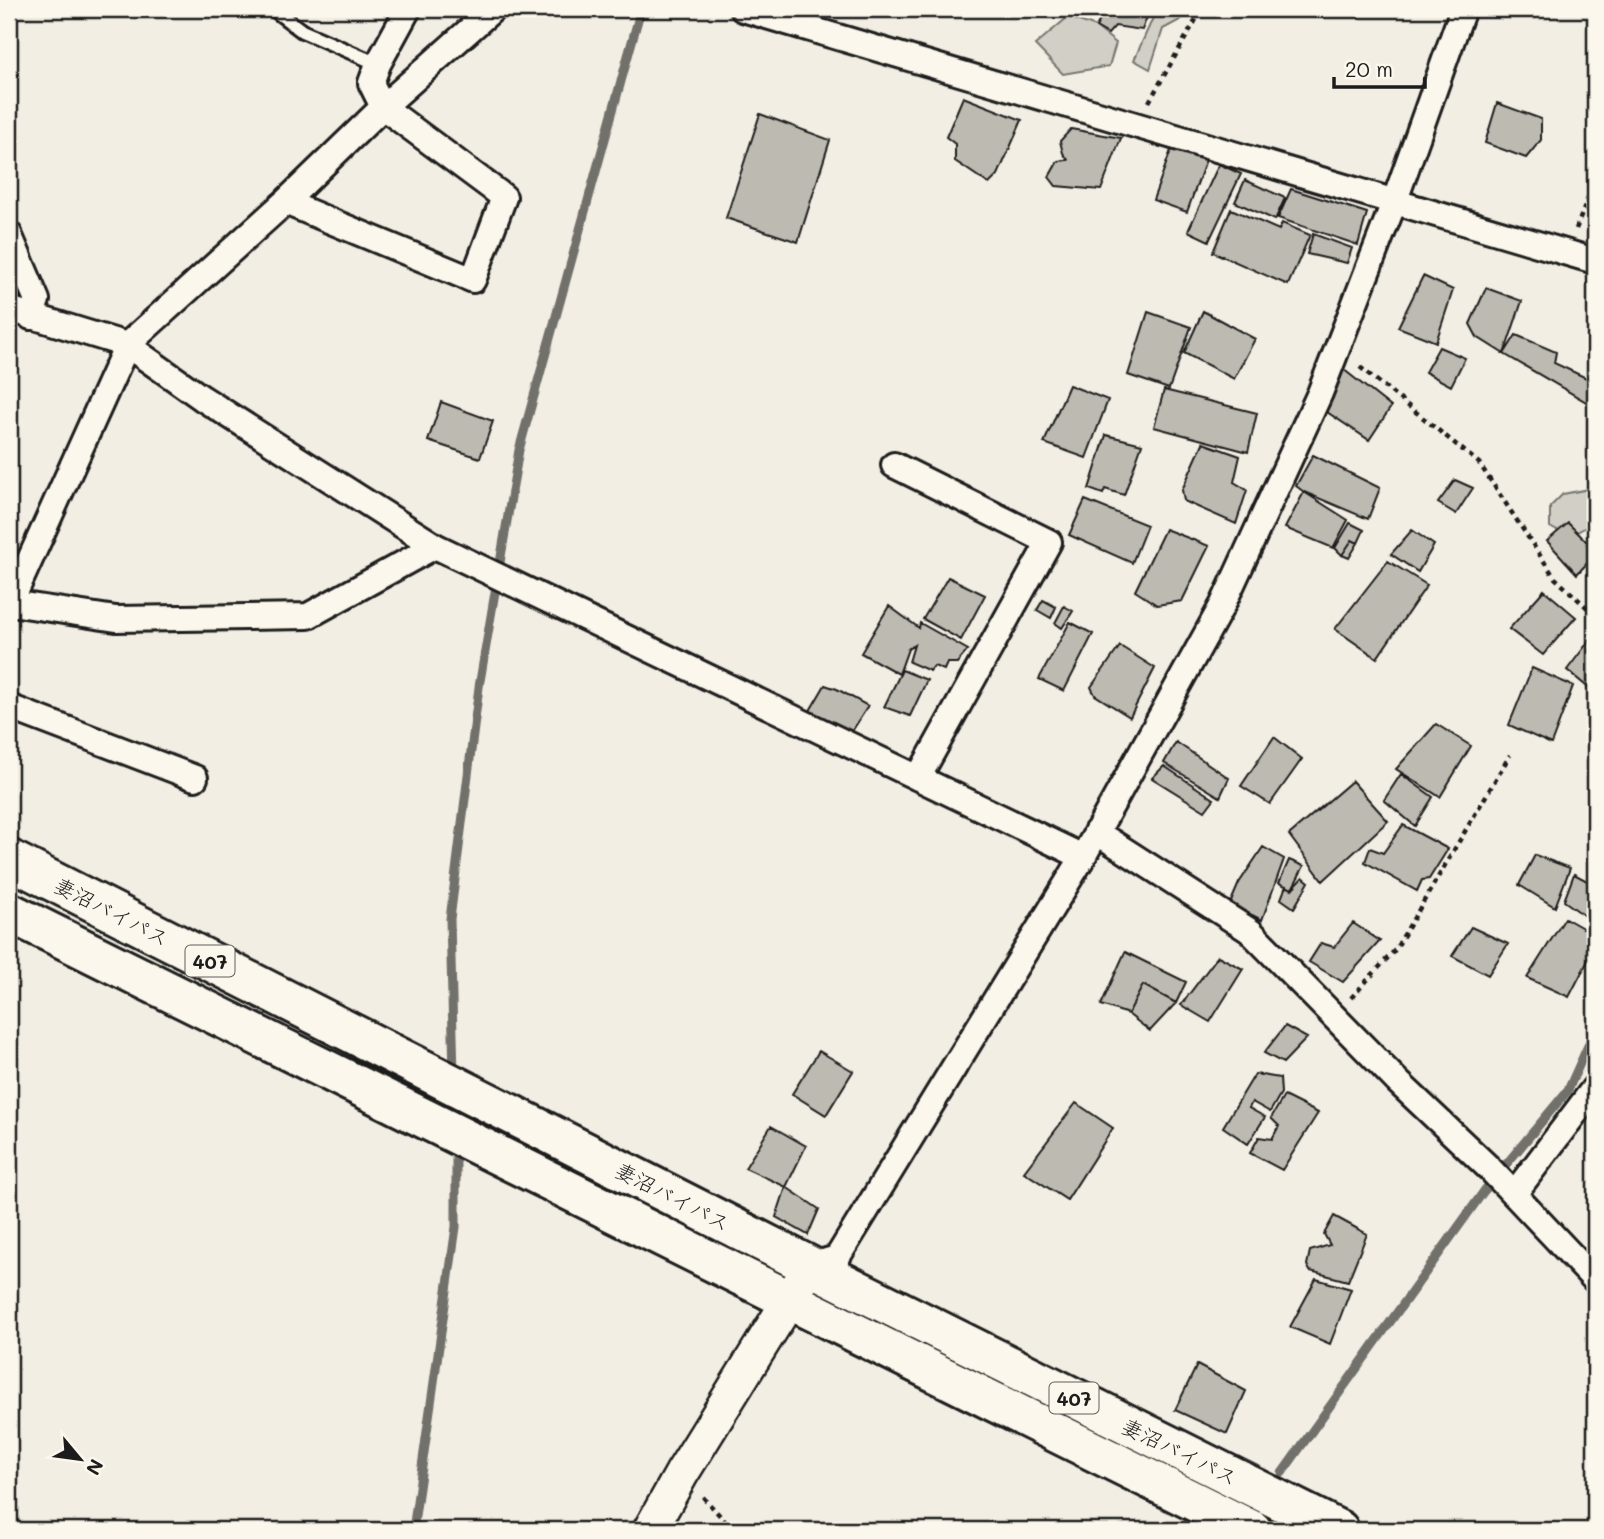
<svg xmlns="http://www.w3.org/2000/svg" width="1604" height="1539" font-family="Mali,'Klee One',sans-serif">
<style>
.green{fill:#d2cfc6;stroke:#777671;stroke-width:2}
.lines{fill:none;stroke-linecap:round;stroke-linejoin:round}
.stream{stroke:#716f6b;stroke-width:9}
.building{fill:#bdbab1;stroke:#1c1c1c;stroke-width:2}
.lane-casing{stroke:#1c1c1c;stroke-width:18}
.street-casing{stroke:#1c1c1c;stroke-width:30}
.secondary-casing{stroke:#1c1c1c;stroke-width:38}
.highway-casing{stroke:#1c1c1c;stroke-width:44}
.path{stroke:#1c1c1c;stroke-width:4.5;stroke-dasharray:5 5;stroke-linecap:butt}
.lane{stroke:#fbf7ec;stroke-width:12}
.street{stroke:#fbf7ec;stroke-width:24}
.secondary{stroke:#fbf7ec;stroke-width:33}
.highway{stroke:#fbf7ec;stroke-width:38}
.labels{text-anchor:middle;dominant-baseline:central;stroke-width:5;stroke-linejoin:round;paint-order:stroke}
.shield{fill:#fbf7ec;stroke:#5f5e5a;stroke-width:2}
.shield-label{font-size:19px;font-weight:bold;fill:#1c1c1c}
.street-label{font-size:21px;fill:#1c1c1c;stroke:#fbf7ec}
</style>
<rect width="100%" height="100%" fill="#f2eee4"/>
<filter id="ink" filterUnits="userSpaceOnUse"><feTurbulence type="fractalNoise" baseFrequency=".0143" numOctaves="2"/><feDisplacementMap in="SourceGraphic" scale="14" xChannelSelector="R" yChannelSelector="G"/><feConvolveMatrix kernelMatrix="1 2 1 2 8 2 1 2 1" color-interpolation-filters="sRGB"/></filter>
<g filter="url(#ink)">
<path class="green" d="M 1157,9 L 1188,9 L 1180,20 L 1163,29 L 1150,69 L 1134,60 Z
M 1068,17 L 1096,27 L 1116,43 L 1109,66 L 1063,74 L 1035,45 Z
M 1595,479 L 1595,522 L 1568,537 L 1550,527 L 1550,507 L 1563,494 L 1589,489 Z"/>
<g class="lines">
<path class="stream" d="M 454,1074 L 450,919 L 479,687 L 519,450 L 641,9
M 1282,1473 L 1484,1191 L 1568,1090 L 1595,1030
M 413,1530 L 456,1227 L 456,1144"/>
</g>
<path class="building" d="M 1106,9 L 1150,9 L 1142,30 L 1115,26 L 1108,34 L 1096,27 Z
M 963,97 L 1022,120 L 998,175 L 989,184 L 955,161 L 955,144 L 946,137 Z
M 1497,103 L 1541,119 L 1541,140 L 1526,158 L 1485,143 Z
M 760,114 L 830,140 L 798,242 L 726,218 Z
M 1071,129 L 1121,138 L 1101,190 L 1056,186 L 1049,177 L 1058,161 L 1068,160 L 1063,153 L 1060,141 Z
M 1174,142 L 1208,154 L 1187,212 L 1153,200 Z
M 1219,164 L 1241,174 L 1209,241 L 1188,231 Z
M 1245,180 L 1285,198 L 1275,220 L 1235,202 Z
M 1291,189 L 1367,213 L 1358,245 L 1278,218 Z
M 1231,209 L 1279,230 L 1282,223 L 1310,235 L 1288,285 L 1213,252 Z
M 1313,234 L 1352,248 L 1347,263 L 1307,254 Z
M 1423,276 L 1453,290 L 1436,342 L 1398,327 Z
M 1486,288 L 1522,301 L 1504,354 L 1477,337 L 1470,324 Z
M 1203,311 L 1255,339 L 1234,379 L 1184,353 Z
M 1148,312 L 1191,327 L 1169,389 L 1128,375 Z
M 1516,335 L 1556,352 L 1554,363 L 1595,382 L 1595,407 L 1504,354 Z
M 1439,347 L 1465,358 L 1451,386 L 1425,372 Z
M 1343,369 L 1391,407 L 1369,440 L 1315,404 Z
M 1069,385 L 1108,400 L 1086,458 L 1044,443 Z
M 1164,390 L 1257,413 L 1248,452 L 1154,427 Z
M 441,402 L 493,421 L 480,458 L 428,441 Z
M 1106,435 L 1142,444 L 1124,495 L 1105,489 L 1103,494 L 1089,489 Z
M 1203,443 L 1240,456 L 1234,482 L 1247,490 L 1236,524 L 1184,501 L 1182,490 Z
M 1313,455 L 1380,488 L 1368,519 L 1304,492 L 1296,486 Z
M 1455,480 L 1473,488 L 1456,514 L 1438,503 Z
M 1304,492 L 1348,520 L 1333,548 L 1285,528 Z
M 1085,500 L 1147,525 L 1132,563 L 1069,535 Z
M 1350,523 L 1364,530 L 1358,543 L 1352,540 L 1342,555 L 1335,548 Z
M 1568,523 L 1595,550 L 1595,555 L 1577,574 L 1547,541 Z
M 1165,529 L 1209,546 L 1182,601 L 1157,605 L 1135,591 Z
M 1412,530 L 1434,545 L 1418,572 L 1391,554 Z
M 1352,540 L 1358,543 L 1349,558 L 1342,555 Z
M 1388,561 L 1427,585 L 1377,658 L 1335,629 Z
M 948,577 L 985,595 L 961,640 L 923,619 Z
M 1544,590 L 1576,617 L 1543,655 L 1509,629 Z
M 1043,600 L 1056,607 L 1051,618 L 1037,610 Z
M 889,606 L 919,628 L 920,623 L 968,650 L 957,663 L 947,663 L 944,670 L 934,666 L 930,671 L 909,662 L 914,645 L 908,649 L 899,674 L 861,653 Z
M 1064,606 L 1073,611 L 1062,628 L 1055,623 Z
M 1070,622 L 1093,634 L 1064,691 L 1039,679 Z
M 1592,637 L 1595,639 L 1595,684 L 1591,690 L 1567,670 Z
M 1120,646 L 1155,668 L 1130,717 L 1095,695 L 1091,687 Z
M 1532,668 L 1573,686 L 1551,744 L 1509,725 Z
M 902,670 L 927,680 L 910,716 L 884,707 Z
M 825,685 L 837,689 L 868,706 L 849,736 L 808,714 Z
M 1436,724 L 1471,746 L 1440,797 L 1396,769 Z
M 1274,737 L 1302,759 L 1270,804 L 1241,786 Z
M 1176,742 L 1229,778 L 1220,797 L 1164,763 Z
M 1164,766 L 1214,799 L 1205,811 L 1152,778 Z
M 1401,774 L 1433,797 L 1415,826 L 1384,800 Z
M 1352,781 L 1388,821 L 1323,881 L 1289,835 Z
M 1403,825 L 1448,849 L 1429,879 L 1422,880 L 1417,891 L 1365,862 L 1370,848 L 1383,853 Z
M 1263,847 L 1284,859 L 1262,920 L 1230,904 L 1239,883 Z
M 1535,855 L 1570,868 L 1555,907 L 1519,885 Z
M 1289,860 L 1304,866 L 1292,889 L 1279,883 Z
M 1574,874 L 1595,885 L 1595,893 L 1585,916 L 1564,901 Z
M 1303,877 L 1309,882 L 1294,908 L 1281,899 L 1286,886 L 1292,889 Z
M 1565,918 L 1595,935 L 1595,947 L 1569,997 L 1527,978 Z
M 1353,923 L 1380,941 L 1343,982 L 1309,962 L 1321,943 L 1334,947 Z
M 1471,927 L 1508,944 L 1488,975 L 1452,956 Z
M 1125,952 L 1186,982 L 1176,1003 L 1143,985 L 1128,1014 L 1101,1005 Z
M 1218,956 L 1243,969 L 1210,1022 L 1181,1005 Z
M 1143,985 L 1176,1003 L 1150,1031 L 1128,1014 Z
M 1285,1026 L 1307,1038 L 1283,1063 L 1264,1053 Z
M 819,1051 L 853,1071 L 826,1115 L 792,1094 Z
M 1255,1074 L 1280,1078 L 1281,1093 L 1270,1112 L 1252,1102 L 1249,1108 L 1265,1117 L 1248,1144 L 1223,1127 Z
M 1284,1096 L 1318,1113 L 1282,1170 L 1250,1153 L 1259,1137 L 1272,1139 L 1279,1126 L 1271,1118 Z
M 1076,1103 L 1113,1128 L 1067,1200 L 1024,1172 Z
M 771,1126 L 806,1146 L 786,1187 L 745,1168 Z
M 786,1187 L 819,1209 L 808,1235 L 776,1217 Z
M 1334,1216 L 1367,1234 L 1348,1281 L 1310,1271 L 1307,1265 L 1310,1251 L 1330,1245 L 1324,1234 Z
M 1316,1279 L 1351,1289 L 1330,1344 L 1290,1327 Z
M 1197,1365 L 1246,1391 L 1227,1434 L 1175,1410 Z"/>
<g class="lines">
<g class="lane-casing">
<path id="lane" d="M 273,9 L 302,31 L 378,64"/>
</g>
<g class="street-casing">
<path id="street" d="M 743,9 L 1595,261
M 285,202 L 473,280 L 504,197 L 383,107 L 371,83 L 378,64 L 408,9
M 9,234 L 37,300 L 31,317
M 9,309 L 127,345 L 202,398 L 435,546 L 1083,857
M 894,465 L 1049,542 L 918,778
M 11,603 L 116,619 L 308,616 L 435,546
M 9,606 L 127,345 L 285,202 L 383,107 L 493,9
M 9,707 L 195,778
M 1096,832 L 1250,931 L 1398,1082 L 1490,1169 L 1595,1280
M 1514,1194 L 1595,1087
M 810,1266 L 837,1258 L 1083,857 L 1223,604 L 1320,393 L 1395,200 L 1463,9"/>
</g>
<g class="secondary-casing">
<path id="secondary" d="M 650,1530 L 682,1473 L 803,1278"/>
</g>
<g class="highway-casing">
<path id="highway" d="M 9,859 L 810,1266 L 1339,1530
M 9,912 L 1252,1530"/>
</g>
<path class="path" d="M 1149,102 L 1202,9
M 1576,229 L 1595,180
M 1360,367 L 1479,463 L 1555,578 L 1595,615
M 1351,998 L 1395,950 L 1510,755
M 703,1497 L 733,1530"/>
<use href="#lane" class="lane"/>
<use href="#street" class="street"/>
<use href="#secondary" class="secondary"/>
<use href="#highway" class="highway"/>
</g>
</g>
<g class="labels">
<g class="shield">
<rect x="185.5" y="945.5" width="49" height="31" rx="5"/>
<rect x="1049.5" y="1382.5" width="49" height="31" rx="5"/>
</g>
<g class="shield-label">
<text x="210" y="961">407</text>
<text x="1074" y="1398">407</text>
</g>
<g class="street-label">
<text transform="translate(112 911) rotate(27)">妻沼バイパス</text>
<text transform="translate(673 1196) rotate(27)">妻沼バイパス</text>
<text transform="translate(1180 1451) rotate(26)">妻沼バイパス</text>
</g>
</g>
<rect width="1604" height="1539" fill="none" stroke="#fbf7ec" stroke-width="35"/>
<rect x="18" y="18" width="1569" height="1504" fill="none" stroke="#1c1c1c" stroke-width="2.5" filter="url(#ink)"/>
<g transform="translate(80 1459) rotate(119)" stroke="#fbf7ec" stroke-width="5" paint-order="stroke">
<path d="M0-5L12 26L0 18L-12 26Z" fill="#1c1c1c"/>
<text y="-10" font-size="19" font-weight="bold" text-anchor="middle" fill="#1c1c1c">N</text>
</g>
<path d="M1334 77v10h91v-10" fill="none" stroke="#1c1c1c" stroke-width="3.5"/>
<text x="1345" y="77" font-size="21" fill="#1c1c1c" stroke="#fbf7ec" stroke-width="5" paint-order="stroke">20 m</text>
</svg>
